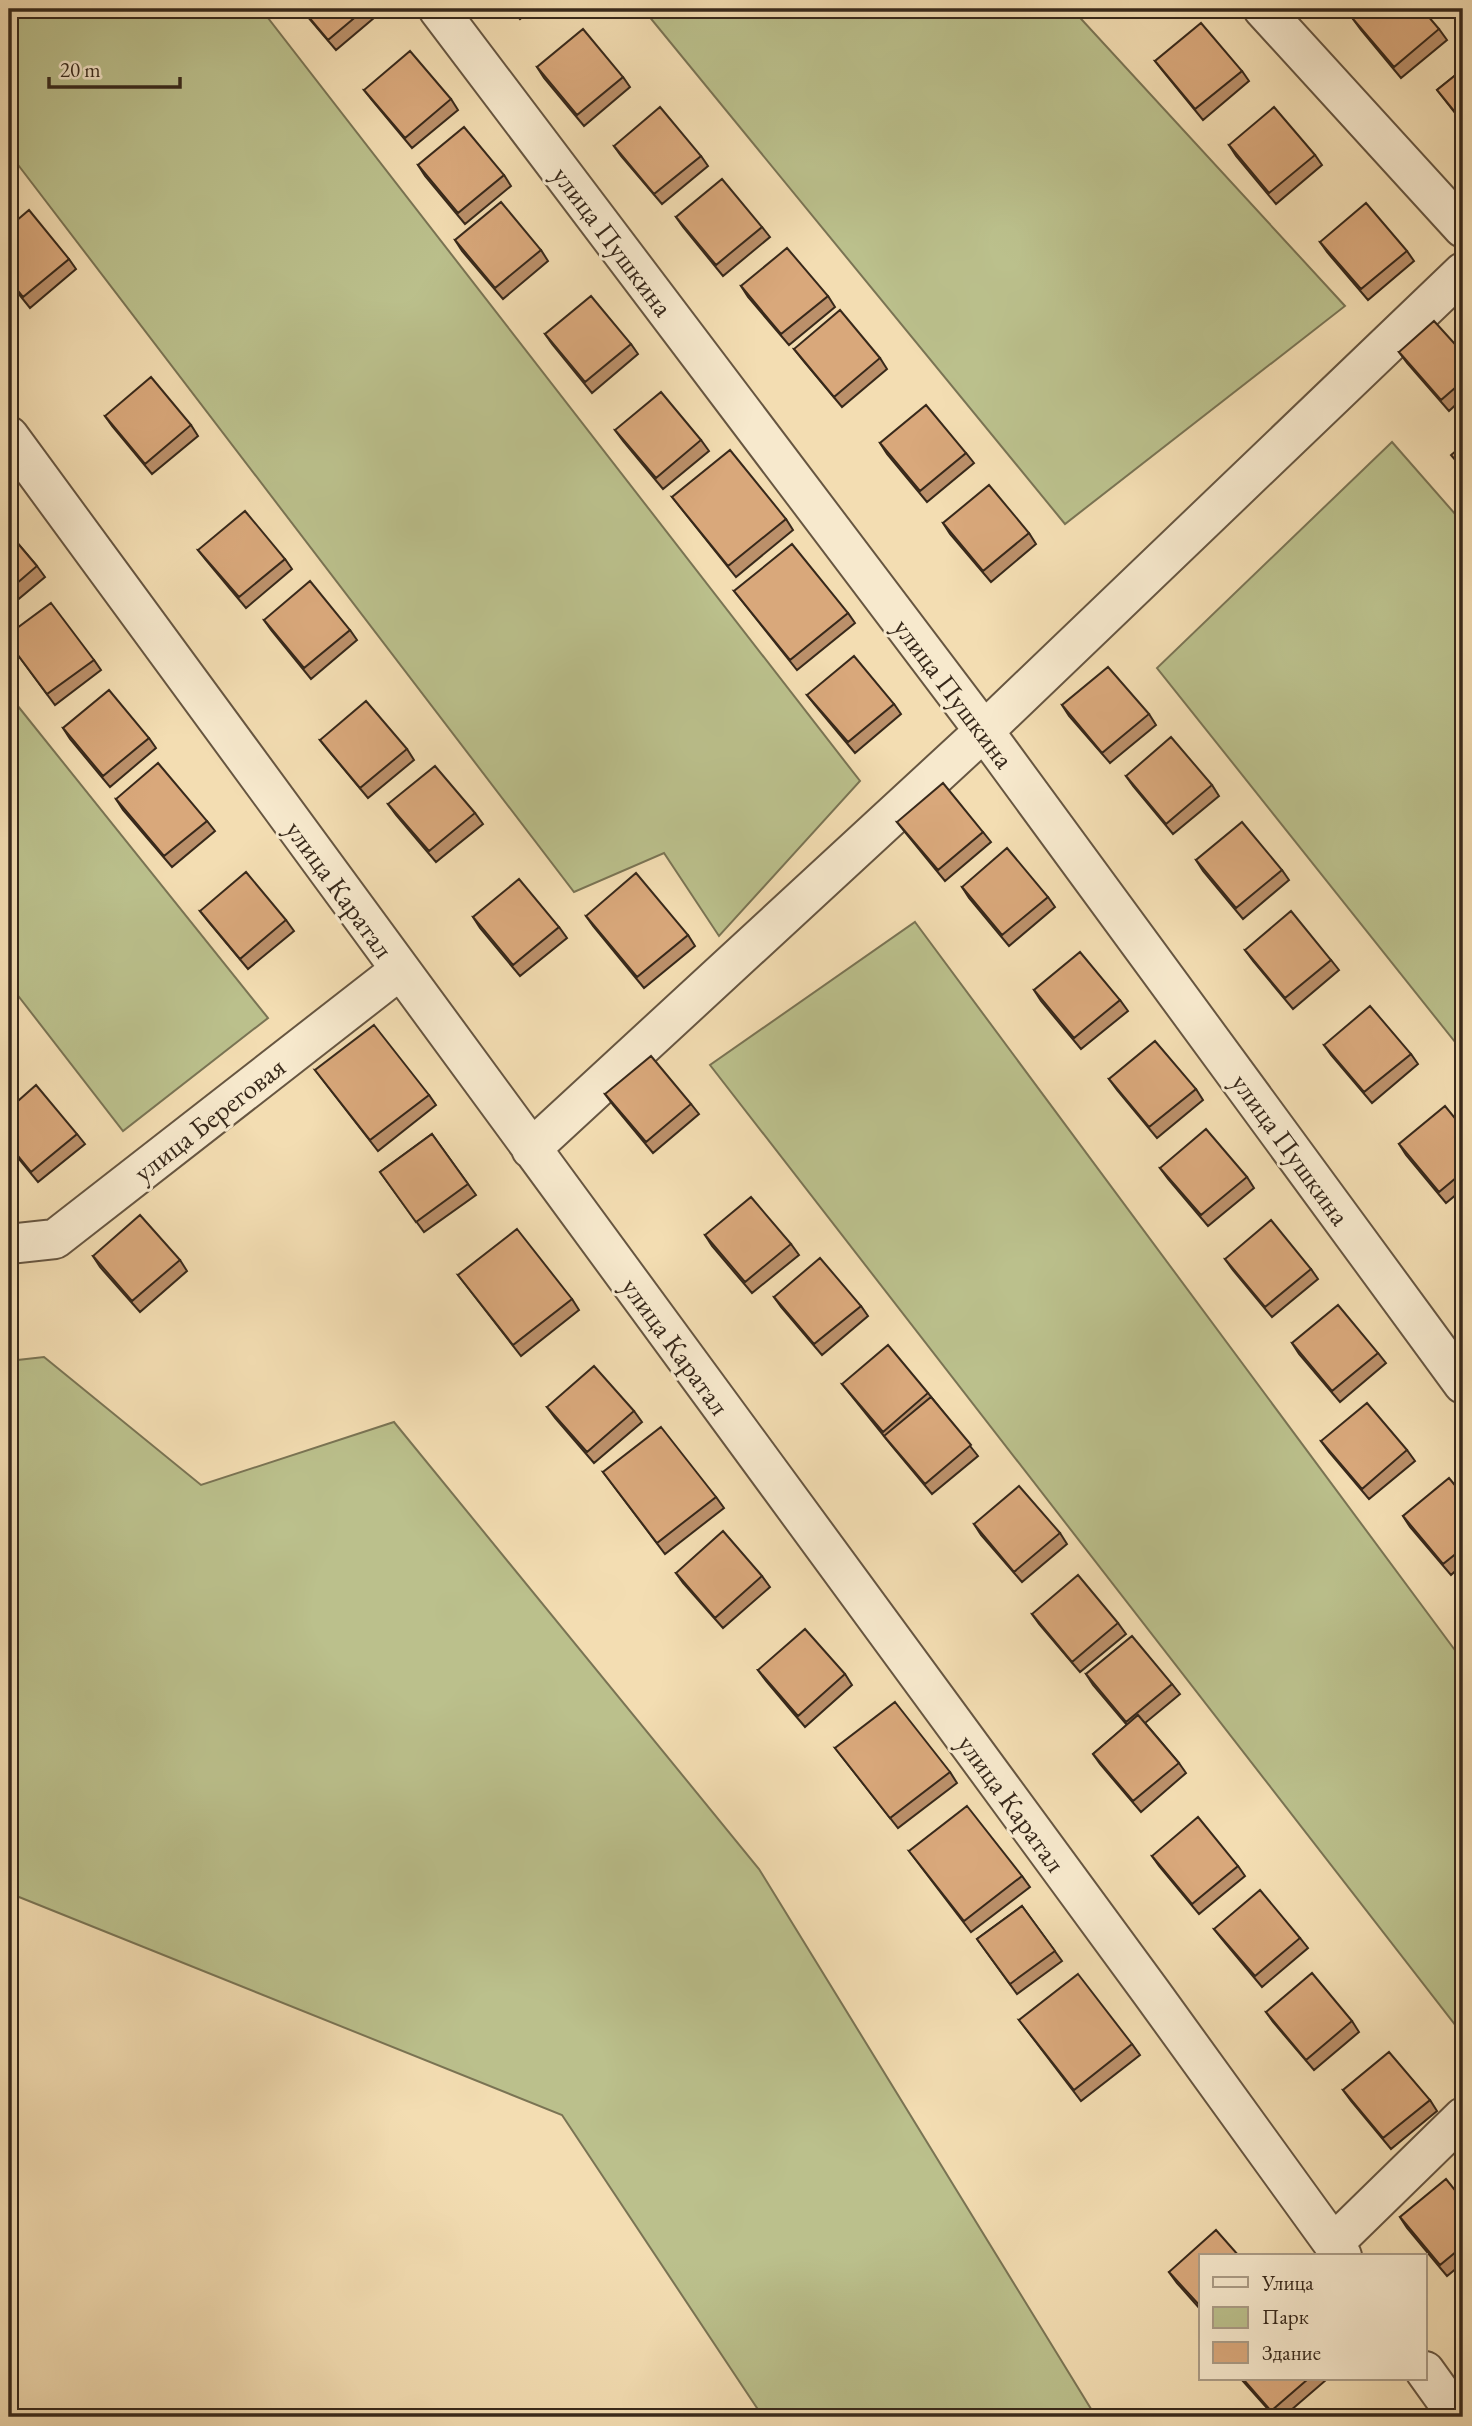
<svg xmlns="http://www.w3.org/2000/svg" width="1472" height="2426" font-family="'EB Garamond',serif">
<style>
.green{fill:#bbc08c;stroke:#7a7454;stroke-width:2}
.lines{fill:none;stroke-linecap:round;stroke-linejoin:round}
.minor-casing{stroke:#675641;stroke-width:42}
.minor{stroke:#f7e9cd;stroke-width:38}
.wall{fill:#bb906a;stroke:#38291b;stroke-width:2}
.building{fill:#d9a87b;stroke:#38291b;stroke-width:2}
.labels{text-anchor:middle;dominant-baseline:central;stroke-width:6;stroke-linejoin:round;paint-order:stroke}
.street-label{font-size:28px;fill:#38291b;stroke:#f7e9cd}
</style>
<rect width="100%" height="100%" fill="#f3ddb2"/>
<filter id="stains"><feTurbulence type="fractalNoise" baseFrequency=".00286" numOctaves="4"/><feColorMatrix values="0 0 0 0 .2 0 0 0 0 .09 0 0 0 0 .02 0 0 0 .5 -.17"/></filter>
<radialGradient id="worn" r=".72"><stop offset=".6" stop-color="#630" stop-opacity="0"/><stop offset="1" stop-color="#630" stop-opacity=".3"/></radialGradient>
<path class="green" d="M 9,9 L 261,9 L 860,781 L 719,936 L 664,853 L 574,892 L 9,153 Z
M 643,9 L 1072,9 L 1345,306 L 1065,524 Z
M 1392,442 L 1463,523 L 1463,1052 L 1157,668 Z
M 9,695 L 268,1018 L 123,1131 L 9,984 Z
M 915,922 L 1463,1661 L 1463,2035 L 710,1065 Z
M 44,1357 L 201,1485 L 394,1422 L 759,1869 L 1096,2417 L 763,2417 L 562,2115 L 9,1893 L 9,1361 Z"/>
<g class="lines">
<g class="minor-casing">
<path id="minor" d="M 438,9 L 984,731 L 1463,1384
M 1263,9 L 1463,228
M 9,436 L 1151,1992 L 1342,2256
M 531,1149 L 984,731 L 1463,272
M 9,1244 L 55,1239 L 400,970
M 1333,2244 L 1463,2117
M 1425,2371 L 1458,2417"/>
</g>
<use href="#minor" class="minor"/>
</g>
<path class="wall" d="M 301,9 L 379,9 L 381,12 L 336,50 Z
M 511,9 L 532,9 L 520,19 Z
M 1110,9 L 1118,9 L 1113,13 Z
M 1353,19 L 1439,29 L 1447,40 L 1401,78 L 1361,30 Z
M 1155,61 L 1242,71 L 1249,81 L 1203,120 L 1163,71 Z
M 537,67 L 623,77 L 630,87 L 584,126 L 544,78 Z
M 1463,69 L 1463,123 L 1437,90 Z
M 364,90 L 451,99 L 458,110 L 412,148 L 372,100 Z
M 1229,145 L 1315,155 L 1322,165 L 1276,204 L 1236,156 Z
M 614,146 L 701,156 L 708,166 L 662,204 L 621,156 Z
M 418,165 L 504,175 L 511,186 L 465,224 L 425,176 Z
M 676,217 L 762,227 L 770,237 L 723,276 L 683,227 Z
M 9,227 L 69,259 L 76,269 L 30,308 L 9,282 Z
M 455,240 L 541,250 L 548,261 L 503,299 L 462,251 Z
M 1320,242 L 1407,251 L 1414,261 L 1368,300 L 1327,252 Z
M 741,286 L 828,296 L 835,307 L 789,345 L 748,297 Z
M 545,334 L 631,344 L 638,354 L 592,393 L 552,344 Z
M 794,349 L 880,358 L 887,369 L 842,407 L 802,359 Z
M 1399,352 L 1463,353 L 1463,398 L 1449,411 L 1407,363 Z
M 105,416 L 191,425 L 198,436 L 152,474 L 112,426 Z
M 615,430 L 701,440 L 709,451 L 663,489 L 623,441 Z
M 880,443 L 966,453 L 974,463 L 927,502 L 887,454 Z
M 672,497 L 786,519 L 793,530 L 736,577 Z
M 943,523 L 1029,533 L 1036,544 L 991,582 L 950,534 Z
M 9,533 L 37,566 L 45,577 L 9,607 Z
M 198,550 L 285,559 L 292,569 L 246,608 L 206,560 Z
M 734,591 L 848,613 L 855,623 L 797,670 Z
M 264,620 L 350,630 L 357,640 L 311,679 L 271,630 Z
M 9,643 L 94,660 L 101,670 L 55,705 Z
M 807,695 L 894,704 L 901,714 L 855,753 L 815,705 Z
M 1062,705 L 1149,714 L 1156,725 L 1110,763 L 1069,716 Z
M 63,728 L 149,738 L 156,748 L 110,787 L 70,739 Z
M 320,740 L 407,749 L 414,760 L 368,798 L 328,750 Z
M 1126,776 L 1212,785 L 1219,796 L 1173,834 L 1133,786 Z
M 116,799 L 207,821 L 215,831 L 172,867 L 123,810 Z
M 388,804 L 475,813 L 483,824 L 436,862 L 396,815 Z
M 897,822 L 983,832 L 991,842 L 945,881 L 905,832 Z
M 1196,860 L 1282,870 L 1289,880 L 1243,919 L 1203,871 Z
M 962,887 L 1048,897 L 1055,907 L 1009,946 L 969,898 Z
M 200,911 L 286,920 L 294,931 L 248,969 L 208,921 Z
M 586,916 L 688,935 L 695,946 L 644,988 L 593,926 Z
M 473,917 L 559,927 L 567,938 L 520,976 L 480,928 Z
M 1245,950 L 1331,960 L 1339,970 L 1293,1009 L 1253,961 Z
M 1034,990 L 1120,1000 L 1128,1011 L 1081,1049 L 1041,1001 Z
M 1324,1045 L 1411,1054 L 1418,1064 L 1372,1103 L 1331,1055 Z
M 315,1070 L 429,1095 L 436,1105 L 378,1151 Z
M 1109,1079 L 1196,1089 L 1203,1100 L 1157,1138 L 1117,1090 Z
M 605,1094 L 691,1104 L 699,1114 L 653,1153 L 613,1105 Z
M 9,1109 L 77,1134 L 85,1144 L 38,1182 L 9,1147 Z
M 1463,1128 L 1463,1189 L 1446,1203 L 1406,1155 L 1399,1144 Z
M 432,1134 L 476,1195 L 424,1232 L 380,1172 Z
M 1160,1168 L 1247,1177 L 1254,1188 L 1208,1226 L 1168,1179 Z
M 705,1235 L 791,1244 L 799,1255 L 752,1293 L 712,1246 Z
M 93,1256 L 180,1260 L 187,1271 L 140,1312 L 100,1267 Z
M 1225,1259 L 1311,1269 L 1318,1279 L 1272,1317 L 1232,1269 Z
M 458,1275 L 572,1299 L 579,1310 L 521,1356 Z
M 774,1297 L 861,1306 L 868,1316 L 822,1355 L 781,1307 Z
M 1292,1343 L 1378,1353 L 1386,1363 L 1340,1402 L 1299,1354 Z
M 842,1384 L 928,1393 L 978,1456 L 932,1494 L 892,1446 Z
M 547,1407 L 634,1411 L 642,1422 L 594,1463 L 555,1418 Z
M 1321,1441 L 1407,1450 L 1415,1461 L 1369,1499 L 1329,1452 Z
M 603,1472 L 716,1497 L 724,1508 L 665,1554 Z
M 1463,1495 L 1463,1564 L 1451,1575 L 1410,1527 L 1403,1516 Z
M 974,1524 L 1060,1533 L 1067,1544 L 1022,1582 L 981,1535 Z
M 676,1573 L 762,1576 L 770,1587 L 723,1628 L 683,1583 Z
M 1032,1614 L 1118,1623 L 1126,1634 L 1080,1672 L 1039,1624 Z
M 758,1670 L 845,1674 L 852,1685 L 805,1727 L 766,1681 Z
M 1086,1674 L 1172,1684 L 1180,1694 L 1145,1723 L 1179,1763 L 1186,1773 L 1141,1812 L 1100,1764 L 1093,1754 L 1127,1725 L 1093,1685 Z
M 835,1748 L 950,1772 L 957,1783 L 898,1828 Z
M 909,1851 L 1022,1876 L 1030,1887 L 971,1932 Z
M 1152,1856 L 1238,1866 L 1245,1876 L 1199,1914 L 1159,1866 Z
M 1022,1906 L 1062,1961 L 1017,1994 L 977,1939 Z
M 1214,1929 L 1300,1938 L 1308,1948 L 1262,1987 L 1222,1939 Z
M 1266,2012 L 1352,2021 L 1359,2032 L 1314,2070 L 1273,2022 Z
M 1019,2020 L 1132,2044 L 1140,2055 L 1081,2101 Z
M 1343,2090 L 1430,2100 L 1437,2111 L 1391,2149 L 1351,2101 Z
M 1463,2200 L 1463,2263 L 1447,2276 L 1407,2228 L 1400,2217 Z
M 1201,2256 L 1201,2310 L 1177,2283 L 1169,2272 Z
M 1241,2379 L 1325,2379 L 1326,2380 L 1283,2417 L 1275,2417 Z"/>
<path class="building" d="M 302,9 L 365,9 L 328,40 Z
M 1366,9 L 1422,9 L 1439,29 L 1394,67 L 1353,19 Z
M 1201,23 L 1242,71 L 1195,109 L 1155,61 Z
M 583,29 L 623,77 L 577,115 L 537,67 Z
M 410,51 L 451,99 L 405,138 L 364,90 Z
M 1463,69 L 1463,122 L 1437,90 Z
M 660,107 L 701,156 L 654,194 L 614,146 Z
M 1274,107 L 1315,155 L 1269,193 L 1229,145 Z
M 464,127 L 504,175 L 458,213 L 418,165 Z
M 722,179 L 762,227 L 716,265 L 676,217 Z
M 501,202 L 541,250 L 495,288 L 455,240 Z
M 1366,203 L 1407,251 L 1361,289 L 1320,242 Z
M 29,210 L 69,259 L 23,297 L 9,280 L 9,227 Z
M 787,248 L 828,296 L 781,334 L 741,286 Z
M 591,296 L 631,344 L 585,382 L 545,334 Z
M 840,310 L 880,358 L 834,397 L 794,349 Z
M 1434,321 L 1463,353 L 1463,381 L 1441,400 L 1399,352 Z
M 151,377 L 191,425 L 145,464 L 105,416 Z
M 661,392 L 701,440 L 656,478 L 615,430 Z
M 926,405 L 966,453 L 920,491 L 880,443 Z
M 1463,445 L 1463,469 L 1451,455 Z
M 730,450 L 786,519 L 728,566 L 672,497 Z
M 989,485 L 1029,533 L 983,571 L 943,523 Z
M 245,511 L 285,559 L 239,597 L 198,550 Z
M 9,533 L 37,566 L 9,590 Z
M 792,544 L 848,613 L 790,660 L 734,591 Z
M 310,581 L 350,630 L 304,668 L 264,620 Z
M 51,603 L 94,660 L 47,694 L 9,643 L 9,634 Z
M 854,656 L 894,704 L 848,742 L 807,695 Z
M 1108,667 L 1149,714 L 1102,753 L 1062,705 Z
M 109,690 L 149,738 L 103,776 L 63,728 Z
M 366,701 L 407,749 L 360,788 L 320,740 Z
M 1171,737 L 1212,785 L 1166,824 L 1126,776 Z
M 158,763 L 207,821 L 164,856 L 116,799 Z
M 435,766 L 475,813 L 429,851 L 388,804 Z
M 943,783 L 983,832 L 938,870 L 897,822 Z
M 1242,822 L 1282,870 L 1236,908 L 1196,860 Z
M 1007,848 L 1048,897 L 1002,935 L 962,887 Z
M 246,872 L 286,920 L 240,959 L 200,911 Z
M 636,873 L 688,935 L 637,977 L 586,916 Z
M 519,879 L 559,927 L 513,965 L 473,917 Z
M 1291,911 L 1331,960 L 1285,998 L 1245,950 Z
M 1080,952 L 1120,1000 L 1074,1038 L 1034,990 Z
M 1370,1006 L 1411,1054 L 1364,1092 L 1324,1045 Z
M 374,1025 L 429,1095 L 370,1140 L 315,1070 Z
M 1155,1041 L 1196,1089 L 1149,1127 L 1109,1079 Z
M 651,1056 L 691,1104 L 646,1142 L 605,1094 Z
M 36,1085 L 77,1134 L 31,1172 L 9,1145 L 9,1109 Z
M 1445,1106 L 1463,1128 L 1463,1172 L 1439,1192 L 1399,1144 Z
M 1206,1129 L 1247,1177 L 1201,1215 L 1160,1168 Z
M 432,1134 L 468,1184 L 416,1222 L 380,1172 Z
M 751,1197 L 791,1244 L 745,1282 L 705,1235 Z
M 140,1215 L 180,1260 L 132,1301 L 93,1256 Z
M 1271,1220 L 1311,1269 L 1265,1307 L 1225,1259 Z
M 517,1229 L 572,1299 L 513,1345 L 458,1275 Z
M 820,1258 L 861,1306 L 814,1344 L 774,1297 Z
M 1338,1305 L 1378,1353 L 1332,1391 L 1292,1343 Z
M 888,1345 L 928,1393 L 883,1432 L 842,1384 Z
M 594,1366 L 634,1411 L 587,1452 L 547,1407 Z
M 931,1397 L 971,1445 L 925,1484 L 884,1436 Z
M 1367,1403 L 1407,1450 L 1362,1489 L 1321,1441 Z
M 661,1427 L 716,1497 L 657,1543 L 603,1472 Z
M 1449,1478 L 1463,1495 L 1463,1548 L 1443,1564 L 1403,1516 Z
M 1019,1486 L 1060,1533 L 1014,1572 L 974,1524 Z
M 723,1531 L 762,1576 L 715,1618 L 676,1573 Z
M 1078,1575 L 1118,1623 L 1072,1662 L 1032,1614 Z
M 805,1629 L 845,1674 L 798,1716 L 758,1670 Z
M 1132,1636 L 1172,1684 L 1126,1722 L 1086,1674 Z
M 895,1702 L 950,1772 L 890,1818 L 835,1748 Z
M 1138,1715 L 1179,1763 L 1133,1801 L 1093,1754 Z
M 967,1806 L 1022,1876 L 964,1921 L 909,1851 Z
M 1198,1817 L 1238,1866 L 1192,1904 L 1152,1856 Z
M 1260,1890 L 1300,1938 L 1255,1976 L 1214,1929 Z
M 1022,1906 L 1055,1951 L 1010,1984 L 977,1939 Z
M 1312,1973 L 1352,2021 L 1306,2060 L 1266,2012 Z
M 1078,1974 L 1132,2044 L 1074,2090 L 1019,2020 Z
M 1389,2052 L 1430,2100 L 1383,2138 L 1343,2090 Z
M 1446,2179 L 1463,2200 L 1463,2246 L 1440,2265 L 1400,2217 Z
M 1216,2230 L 1239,2256 L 1201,2256 L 1201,2307 L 1169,2272 Z
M 1243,2379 L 1308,2379 L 1271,2411 Z
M 1358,2410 L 1364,2417 L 1350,2417 Z"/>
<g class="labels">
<g class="street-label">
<text transform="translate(613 241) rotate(53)">улица Пушкина</text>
<text transform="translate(954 693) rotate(53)">улица Пушкина</text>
<text transform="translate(340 889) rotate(54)">улица Каратал</text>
<text transform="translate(209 1119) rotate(-38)">улица Береговая</text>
<text transform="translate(1291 1149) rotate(54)">улица Пушкина</text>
<text transform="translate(676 1346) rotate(54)">улица Каратал</text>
<text transform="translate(1012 1803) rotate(54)">улица Каратал</text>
</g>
</g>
<rect width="1472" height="2426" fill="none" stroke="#f3ddb2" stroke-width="35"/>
<rect x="10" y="10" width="1451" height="2405" fill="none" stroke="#38291b" stroke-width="3.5"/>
<rect x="18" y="18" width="1437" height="2391" fill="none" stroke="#38291b" stroke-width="2"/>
<rect x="1199" y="2254" width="228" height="126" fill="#f7e9cd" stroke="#ab9c86" stroke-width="2"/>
<rect x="1213" y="2277" width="35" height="10" fill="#f7e9cd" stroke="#ab9c86" stroke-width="2"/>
<text x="1262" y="2290" font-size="21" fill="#38291b">Улица</text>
<rect x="1213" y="2307" width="35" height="21" fill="#bbc08c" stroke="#ab9c86" stroke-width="2"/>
<text x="1262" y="2324" font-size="21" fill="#38291b">Парк</text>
<rect x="1213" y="2342" width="35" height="21" fill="#d9a87b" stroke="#ab9c86" stroke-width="2"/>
<text x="1262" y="2360" font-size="21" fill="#38291b">Здание</text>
<path d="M49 77v10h131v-10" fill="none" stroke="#38291b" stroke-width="3.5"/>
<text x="60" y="77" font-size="21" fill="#38291b" stroke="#f7e9cd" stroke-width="5" paint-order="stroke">20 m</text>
<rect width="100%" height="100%" filter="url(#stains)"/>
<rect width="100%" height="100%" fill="url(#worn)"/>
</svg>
